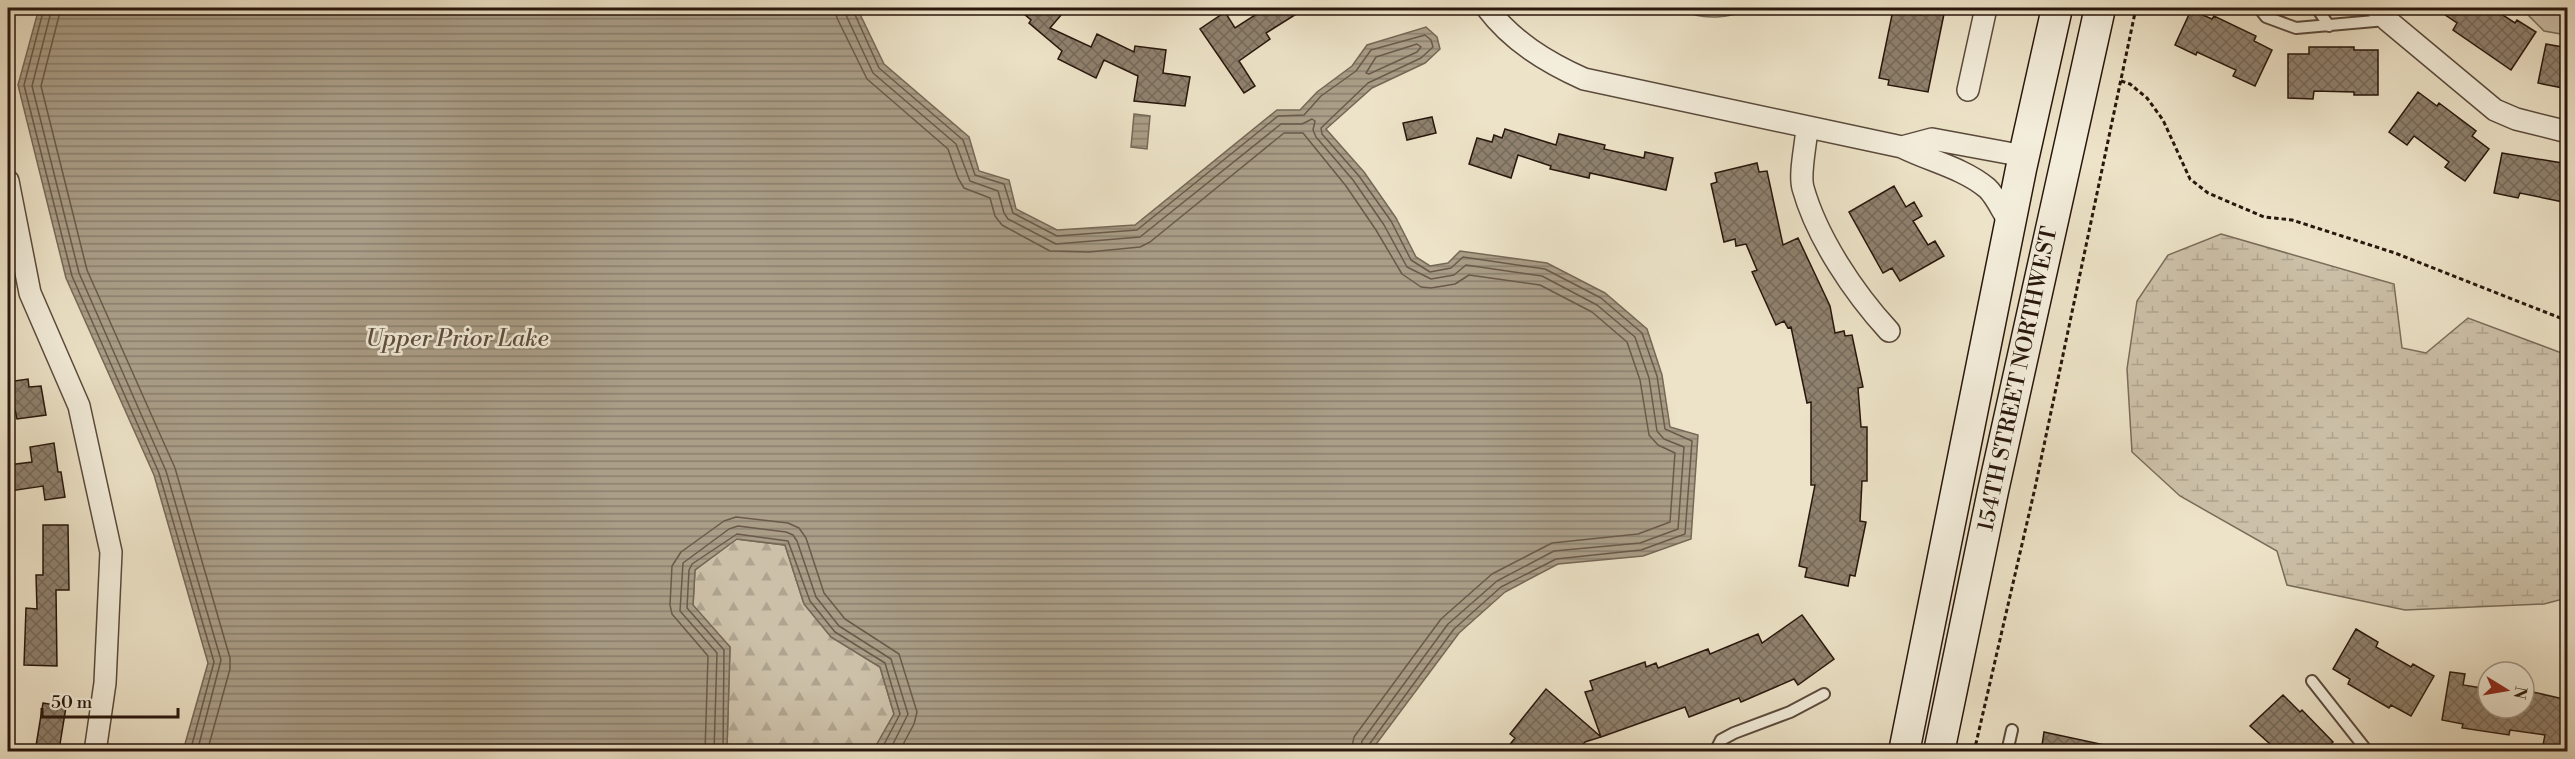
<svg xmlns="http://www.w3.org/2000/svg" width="2575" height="759" font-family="'Libre Bodoni',serif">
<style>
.forest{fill:url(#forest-firs);stroke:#7a6c5a;stroke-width:1.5}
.wetland{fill:url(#wetland-marsh);stroke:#7a6c5a;stroke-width:1.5}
.water{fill:url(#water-rules);stroke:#766857;stroke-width:1.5}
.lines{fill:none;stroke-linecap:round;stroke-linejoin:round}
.shore{stroke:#6a5a4a;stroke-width:1.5}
.building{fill:url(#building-cross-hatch);stroke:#29170d;stroke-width:1.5}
.lane-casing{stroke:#5a4a3c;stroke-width:14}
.street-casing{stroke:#5a4a3c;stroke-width:24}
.secondary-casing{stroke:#29170d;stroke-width:33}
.path{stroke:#29170d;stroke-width:3;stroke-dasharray:4.5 3;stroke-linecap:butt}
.lane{stroke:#f3eddb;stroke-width:10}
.street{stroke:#f3eddb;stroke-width:21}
.secondary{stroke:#f3eddb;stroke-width:30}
.labels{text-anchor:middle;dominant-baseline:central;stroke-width:5;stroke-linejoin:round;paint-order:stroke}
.street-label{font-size:22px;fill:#29170d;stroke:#f3eddb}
.water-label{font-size:24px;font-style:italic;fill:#5d4d3e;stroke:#f3eddb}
</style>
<defs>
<pattern id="forest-firs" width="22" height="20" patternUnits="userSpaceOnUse" patternTransform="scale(1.5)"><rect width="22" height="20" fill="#ccc0a8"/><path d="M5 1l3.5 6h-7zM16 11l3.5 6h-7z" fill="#afa48f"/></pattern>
<pattern id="wetland-marsh" width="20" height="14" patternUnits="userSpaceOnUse" patternTransform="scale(1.5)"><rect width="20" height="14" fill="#ccc0a8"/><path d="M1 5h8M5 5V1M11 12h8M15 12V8" fill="none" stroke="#afa48f"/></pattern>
<pattern id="water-rules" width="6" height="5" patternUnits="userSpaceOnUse" patternTransform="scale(1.5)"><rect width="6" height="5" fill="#aa9e88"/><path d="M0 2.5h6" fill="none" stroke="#8a806e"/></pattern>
<pattern id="building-cross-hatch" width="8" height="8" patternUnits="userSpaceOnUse" patternTransform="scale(1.5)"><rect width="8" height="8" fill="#8f816e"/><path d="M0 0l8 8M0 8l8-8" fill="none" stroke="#756959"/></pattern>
</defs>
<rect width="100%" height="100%" fill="#ede3c8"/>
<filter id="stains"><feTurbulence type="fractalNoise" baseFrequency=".00333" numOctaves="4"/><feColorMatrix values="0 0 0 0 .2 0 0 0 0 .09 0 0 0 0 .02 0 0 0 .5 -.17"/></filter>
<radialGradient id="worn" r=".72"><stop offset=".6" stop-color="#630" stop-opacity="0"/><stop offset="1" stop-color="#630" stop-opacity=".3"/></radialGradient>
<path class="forest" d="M 2527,8 L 2567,8 L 2567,35 L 2544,31 L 2527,14 Z
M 736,539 L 785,545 L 804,604 L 831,637 L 880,667 L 894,714 L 873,751 L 731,751 L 727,748 L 730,647 L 693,606 L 695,570 Z"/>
<path class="wetland" d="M 1678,8 L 1755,8 C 1729,18 1703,22 1678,8 Z
M 2221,234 L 2394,284 L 2402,348 L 2426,353 L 2468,318 L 2567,355 L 2567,598 L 2544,604 L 2405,610 L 2287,585 L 2277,551 L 2180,496 L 2132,452 L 2127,369 L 2137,301 L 2168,255 Z"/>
<path class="water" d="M 39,8 L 857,8 L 884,64 L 969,137 L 979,171 L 1009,180 L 1016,209 L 1057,230 L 1135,225 L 1277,110 L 1300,110 L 1317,92 L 1352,66 L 1367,45 L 1426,27 L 1437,37 L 1440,49 L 1425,63 L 1372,88 L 1326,129 L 1364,172 L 1396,218 L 1416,257 L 1430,266 L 1448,263 L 1460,251 L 1547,263 L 1605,293 L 1647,329 L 1662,375 L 1670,427 L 1698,435 L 1691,539 L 1643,556 L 1558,564 L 1505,592 L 1459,633 L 1371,751 L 873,751 L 894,714 L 880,667 L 831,637 L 804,604 L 785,545 L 737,539 L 695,570 L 693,605 L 730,647 L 727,748 L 731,751 L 183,751 L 208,663 L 154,475 L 66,278 L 18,85 Z
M 1134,114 L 1150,116 L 1147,149 L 1131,147 Z"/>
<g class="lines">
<path class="shore" d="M 44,8 L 24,85 L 72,276 L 159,473 L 214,662 L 190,752
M 52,8 L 32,86 L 79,273 L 166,471 L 221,660 L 197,752
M 61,8 L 41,86 L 87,270 L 175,468 L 230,658 L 230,669 L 207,752
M 835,8 L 837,18 L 867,79 L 948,149 L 958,178 L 964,188 L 990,198 L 995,216 L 1002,225 L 1050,251 L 1089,252 L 1140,247 L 1150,242 L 1284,133 L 1303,133 L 1346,186 L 1376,230 L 1402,274 L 1421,287 L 1431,288 L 1455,284 L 1469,275 L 1540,285 L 1592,312 L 1627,342 L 1640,380 L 1649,435 L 1658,445 L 1675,453 L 1670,522 L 1638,534 L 1552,543 L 1492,574 L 1441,619 L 1354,737 L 1351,752
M 844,8 L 846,15 L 873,73 L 956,144 L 970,181 L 998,191 L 1004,213 L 1008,219 L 1056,244 L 1140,237 L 1281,124 L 1302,124 L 1312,119 L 1315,121 L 1313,130 L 1316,137 L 1353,180 L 1384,225 L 1407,267 L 1431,279 L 1454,275 L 1466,265 L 1542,276 L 1597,305 L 1635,337 L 1649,378 L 1657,431 L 1664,439 L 1684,447 L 1678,529 L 1640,543 L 1554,551 L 1497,581 L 1448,624 L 1362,741 L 1360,752
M 852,8 L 879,68 L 963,140 L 975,175 L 1004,184 L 1013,213 L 1057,236 L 1137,230 L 1278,116 L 1304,115 L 1321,96 L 1356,71 L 1371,50 L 1425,35 L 1431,40 L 1433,47 L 1421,58 L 1368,83 L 1321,128 L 1322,134 L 1359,176 L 1391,221 L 1411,260 L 1430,272 L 1451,268 L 1463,257 L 1545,269 L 1601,298 L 1642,333 L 1657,376 L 1665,429 L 1692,441 L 1685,534 L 1641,550 L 1556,559 L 1501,587 L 1454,629 L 1368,746 L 1367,752
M 1417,44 L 1421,47 L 1417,52 L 1369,74 L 1366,73 L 1376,57 Z
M 705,752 L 708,656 L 672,614 L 670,605 L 672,566 L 681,552 L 724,521 L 736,517 L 788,523 L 799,528 L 806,538 L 824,593 L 845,619 L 899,654 L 917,712 L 914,724 L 899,752
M 714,752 L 717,653 L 680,611 L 683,563 L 729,529 L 738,526 L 786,532 L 793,535 L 797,541 L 816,597 L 839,626 L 891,659 L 908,714 L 889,752
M 723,752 L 724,650 L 687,608 L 689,570 L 692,564 L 737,534 L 788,541 L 810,601 L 835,632 L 885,663 L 900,714 L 880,752"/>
</g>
<path class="building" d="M 1017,8 L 1067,8 L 1050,28 L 1091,47 L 1097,34 L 1134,52 L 1135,46 L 1166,50 L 1163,73 L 1190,77 L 1185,106 L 1134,101 L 1138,76 L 1104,60 L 1096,78 L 1058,59 L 1062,51 L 1029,23 L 1031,20 Z
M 1266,8 L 1306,8 L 1266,33 L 1270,39 L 1239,61 L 1255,86 L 1244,93 L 1200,29 L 1225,12 L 1235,28 Z
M 2435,8 L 2492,8 L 2515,23 L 2517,20 L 2536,32 L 2511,70 L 2453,30 L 2457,23 Z
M 1922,9 L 1944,14 L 1928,92 L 1888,85 L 1889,80 L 1879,78 L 1893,10 L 1921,15 Z
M 2191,10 L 2212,19 L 2214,16 L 2256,36 L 2254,41 L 2272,50 L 2255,86 L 2233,76 L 2236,70 L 2197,52 L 2196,55 L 2175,45 Z
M 2546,44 L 2568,48 L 2568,89 L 2538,83 Z
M 2309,47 L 2354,47 L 2354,50 L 2378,50 L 2378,95 L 2354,95 L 2354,92 L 2314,91 L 2313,99 L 2288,98 L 2288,54 L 2309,54 Z
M 2418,92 L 2437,106 L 2439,103 L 2476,131 L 2472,136 L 2489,149 L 2465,181 L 2445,167 L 2449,162 L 2414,136 L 2407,145 L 2389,132 Z
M 1432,117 L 1436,133 L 1407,140 L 1403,123 Z
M 1505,129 L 1556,145 L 1559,134 L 1605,145 L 1604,149 L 1644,158 L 1645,152 L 1673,158 L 1666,190 L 1590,173 L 1589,178 L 1550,169 L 1551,166 L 1518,155 L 1511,178 L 1469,164 L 1477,138 L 1492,142 L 1494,135 L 1502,138 Z
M 2502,153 L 2568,164 L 2568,203 L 2520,193 L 2518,198 L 2494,193 Z
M 1757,163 L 1759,172 L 1767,171 L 1783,245 L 1798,238 L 1830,306 L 1835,333 L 1844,331 L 1845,336 L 1852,335 L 1863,387 L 1858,388 L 1861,427 L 1867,427 L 1867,481 L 1862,481 L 1860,521 L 1866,522 L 1855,576 L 1850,575 L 1848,586 L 1805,577 L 1807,568 L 1799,566 L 1815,485 L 1811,485 L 1811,402 L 1807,403 L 1791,327 L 1788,328 L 1784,321 L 1776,325 L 1752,272 L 1757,270 L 1746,244 L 1736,246 L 1735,239 L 1724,242 L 1711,184 L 1717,182 L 1715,173 Z
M 1894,186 L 1906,207 L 1914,202 L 1922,216 L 1913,221 L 1928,245 L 1935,241 L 1944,256 L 1900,281 L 1892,268 L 1883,273 L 1849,212 Z
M 28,379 L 29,387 L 41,386 L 46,415 L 17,419 L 15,410 L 8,412 L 8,382 Z
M 54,443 L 58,472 L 61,472 L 65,497 L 45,500 L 43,486 L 10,491 L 8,465 L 32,462 L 30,447 Z
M 43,525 L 68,525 L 69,590 L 56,590 L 57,666 L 24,665 L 26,608 L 37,609 L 36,575 L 43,575 Z
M 1802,615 L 1834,659 L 1798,685 L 1794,679 L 1741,702 L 1739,698 L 1689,717 L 1685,707 L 1601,737 L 1585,692 L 1593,690 L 1590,681 L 1645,662 L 1646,667 L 1656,663 L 1658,668 L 1708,649 L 1710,654 L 1758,634 L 1762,643 Z
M 2356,629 L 2378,642 L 2376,647 L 2411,667 L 2413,664 L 2434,676 L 2411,716 L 2391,705 L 2389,708 L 2348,684 L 2350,679 L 2333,669 Z
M 2450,672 L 2465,674 L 2463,685 L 2488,689 L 2488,708 L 2524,708 L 2524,690 L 2568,700 L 2568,752 L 2543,745 L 2545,735 L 2510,730 L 2509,735 L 2462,728 L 2463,724 L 2442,720 Z
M 1546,689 L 1601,737 L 1585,742 L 1577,752 L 1504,752 L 1515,738 L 1510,734 Z
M 2283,695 L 2300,712 L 2302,710 L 2333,742 L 2322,752 L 2279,752 L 2250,726 Z
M 43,703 L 66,707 L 59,750 L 36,746 Z
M 2044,732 L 2105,745 L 2105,752 L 2041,752 Z"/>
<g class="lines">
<g class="lane-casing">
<path id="lane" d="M 2259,8 L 2266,17 L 2296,28 L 2386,20
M 2317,8 L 2329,26
M 2312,681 L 2368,752
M 1715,752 L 1721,740 L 1734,733 L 1790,712 L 1824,694
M 2007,752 L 2012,730"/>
</g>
<g class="street-casing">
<path id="street" d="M 1487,8 C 1512,41 1546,62 1584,79 L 1902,147 C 1930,161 1963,168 1987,188 C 1996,196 2003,213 2010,223
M 2376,8 L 2387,20 L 2495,110 L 2516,119 L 2568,132
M 1968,90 L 1986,8
M 1807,128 C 1806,144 1799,174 1803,188 C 1817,238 1854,293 1889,331
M 1902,147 L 1932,139 L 2024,156
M 8,181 L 30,293 L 79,406 L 111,552 L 105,683 L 95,752"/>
</g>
<g class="secondary-casing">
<path id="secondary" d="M 1904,752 L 2021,169 L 2057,8
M 1939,752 L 1993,491 L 2100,8"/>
</g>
<path class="path" d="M 2121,81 L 2130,84 L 2147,98 L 2163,120 L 2190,179 L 2208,193 L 2264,217 L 2292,220 L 2395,253 L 2568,321
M 1974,752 L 2035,488 L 2136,8"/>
<use href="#lane" class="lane"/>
<use href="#street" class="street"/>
<use href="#secondary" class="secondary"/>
</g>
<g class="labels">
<g class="street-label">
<text transform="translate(2018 379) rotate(-78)">154TH STREET NORTHWEST</text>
</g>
<g class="water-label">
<text x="457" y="339">Upper Prior Lake</text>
</g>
</g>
<rect width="2575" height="759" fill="none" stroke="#ede3c8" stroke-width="30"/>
<rect x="9" y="9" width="2557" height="741" fill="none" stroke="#29170d" stroke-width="3"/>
<rect x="15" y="15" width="2545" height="729" fill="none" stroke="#29170d" stroke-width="1.5"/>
<g transform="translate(2506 690) rotate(101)"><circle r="28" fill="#f3eddb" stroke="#a29789" stroke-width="1.5"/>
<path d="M0-4.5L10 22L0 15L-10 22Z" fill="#8f2418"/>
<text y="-9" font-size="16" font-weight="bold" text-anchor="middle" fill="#29170d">N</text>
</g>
<path d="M42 708v9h136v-9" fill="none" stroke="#29170d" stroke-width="3"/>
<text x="51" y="708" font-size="18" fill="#29170d" stroke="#f3eddb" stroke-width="4.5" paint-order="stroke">50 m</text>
<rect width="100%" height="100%" filter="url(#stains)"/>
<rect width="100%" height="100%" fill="url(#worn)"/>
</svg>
